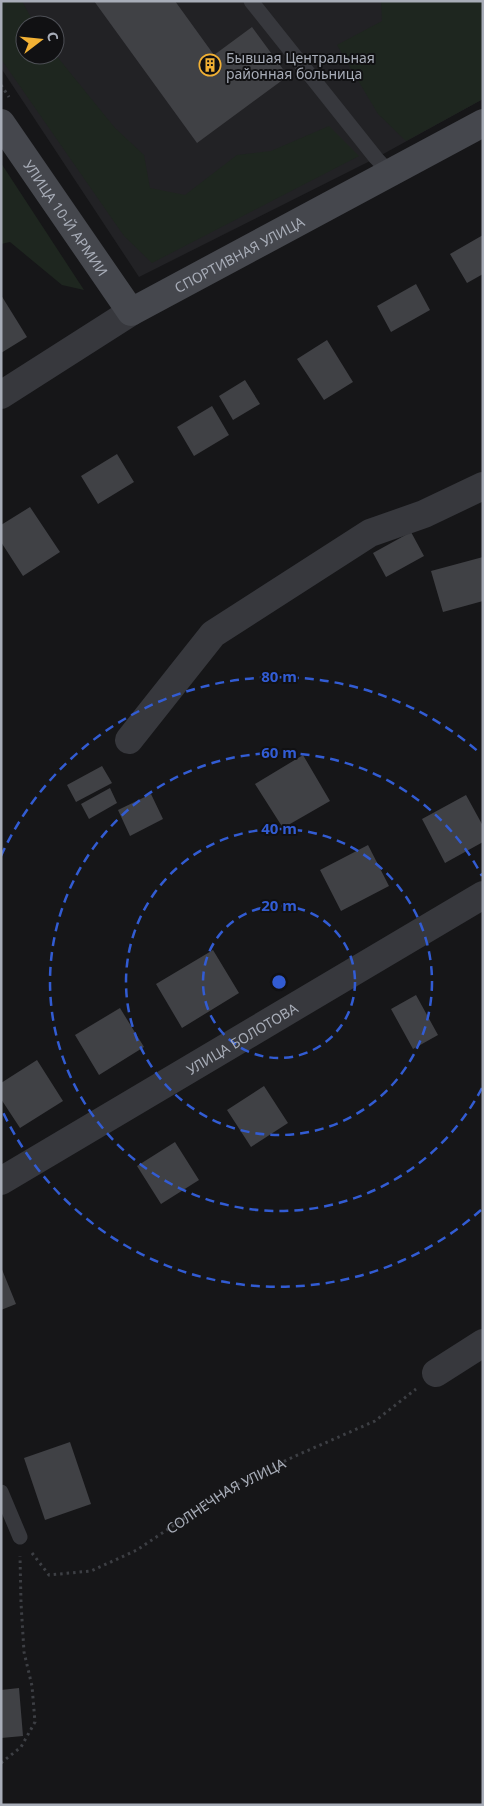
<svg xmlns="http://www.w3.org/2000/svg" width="484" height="1806" font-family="'Noto Sans',sans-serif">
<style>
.built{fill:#222225;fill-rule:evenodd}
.green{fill:#1e261f}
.building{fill:#404145}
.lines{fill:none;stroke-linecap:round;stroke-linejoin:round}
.path{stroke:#3d3f44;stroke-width:3;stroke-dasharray:2.5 4;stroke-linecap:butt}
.service{stroke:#37383d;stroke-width:15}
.minor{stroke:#37383d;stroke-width:28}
.tertiary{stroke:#37383d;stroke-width:28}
.secondary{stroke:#45474d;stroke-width:28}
.ring{fill:none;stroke:#325cd3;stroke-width:2.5;stroke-dasharray:9 6}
.labels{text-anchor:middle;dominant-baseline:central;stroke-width:4;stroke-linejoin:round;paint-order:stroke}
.poi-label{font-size:14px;fill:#a8adb8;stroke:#111113;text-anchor:start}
.street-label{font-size:14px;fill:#a8adb8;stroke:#111113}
.centre{fill:#325cd3;stroke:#111113;stroke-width:2.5}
.ring-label{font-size:15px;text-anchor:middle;font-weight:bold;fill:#325cd3;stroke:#111113;stroke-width:4;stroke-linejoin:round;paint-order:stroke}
</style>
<rect width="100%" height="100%" fill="#161618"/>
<path class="built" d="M 1,1 L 483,1 L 483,99 L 376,158 L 139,277 L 1,68 ZM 25,25 L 55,25 L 55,55 L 25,55 Z"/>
<path class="green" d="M 1,1 L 22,1 L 35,25 L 25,25 L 25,55 L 55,54 L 115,128 L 144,155 L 150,188 L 185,195 L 237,155 L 271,151 L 329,126 L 359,156 L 152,263 L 124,236 L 1,59 Z
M 381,1 L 483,1 L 483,99 L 406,141 L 378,114 L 337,45 L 382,21 Z
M 1,163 L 84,290 L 62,285 L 10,242 L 1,244 Z"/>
<path class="building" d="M 94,1 L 175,1 L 214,55 L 252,27 L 288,76 L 197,143 Z
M 483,235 L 483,274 L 467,283 L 450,254 Z
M 416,284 L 430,310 L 391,332 L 377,306 Z
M 1,295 L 27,337 L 1,353 Z
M 327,340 L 353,382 L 324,400 L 297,359 Z
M 245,380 L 260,404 L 233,420 L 219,396 Z
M 212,406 L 229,435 L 194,456 L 177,427 Z
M 117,454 L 134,482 L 98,504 L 81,476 Z
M 30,507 L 60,552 L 23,576 L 1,542 L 1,525 Z
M 411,532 L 424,556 L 386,577 L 373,553 Z
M 483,557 L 483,601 L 443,612 L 431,571 Z
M 303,755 L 330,801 L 283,828 L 255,784 Z
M 102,766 L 112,783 L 76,802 L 67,785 Z
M 110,788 L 117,803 L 89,819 L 81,804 Z
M 151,794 L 163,819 L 130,836 L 118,810 Z
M 466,795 L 483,826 L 483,842 L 445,863 L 422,819 Z
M 368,845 L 389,886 L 341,911 L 320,870 Z
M 213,950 L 239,993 L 182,1028 L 156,984 Z
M 416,995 L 438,1035 L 413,1049 L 391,1009 Z
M 120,1008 L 144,1047 L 99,1075 L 75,1035 Z
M 37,1060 L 63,1101 L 20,1128 L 1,1099 L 1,1083 Z
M 264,1086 L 288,1123 L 251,1147 L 227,1110 Z
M 175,1142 L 199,1180 L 161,1204 L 137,1166 Z
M 1,1267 L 16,1304 L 1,1310 Z
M 70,1442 L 91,1504 L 45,1520 L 24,1458 Z
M 19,1688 L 23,1736 L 1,1738 L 1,1690 Z"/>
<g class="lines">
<g class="path">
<path d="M 1,85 L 9,97"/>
<path id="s1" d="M 32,1553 L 49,1575 L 91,1571 L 137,1550 L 226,1490 L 293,1457 L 375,1421 L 416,1389"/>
<path d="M 1,1763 L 21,1747 L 35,1722 L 32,1686 L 24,1652 L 21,1603 L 20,1556"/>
</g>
<path class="service" d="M 251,1 L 376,158 L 390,173
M 1,1492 L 20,1537"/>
<g class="minor">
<path d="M 129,740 L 213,634 L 370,533 L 424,514 L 483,486"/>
<path id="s2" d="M 1,1181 L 483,895"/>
<path d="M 436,1373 L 483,1343"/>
</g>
<path class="tertiary" d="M 1,395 L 131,312"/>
<path class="secondary" id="s3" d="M 1,123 L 131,312 L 483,123"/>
</g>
<g class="ring">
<circle cx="279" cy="982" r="76"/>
<circle cx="279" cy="982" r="153"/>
<path d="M482 1088A229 229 0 1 1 482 876"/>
<path d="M481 1210A305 305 0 0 1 1 1108M1 856A305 305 0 0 1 481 754"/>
</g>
<defs>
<g id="building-ring" transform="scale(1.125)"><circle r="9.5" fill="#111113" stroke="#f2b134" stroke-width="1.5"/><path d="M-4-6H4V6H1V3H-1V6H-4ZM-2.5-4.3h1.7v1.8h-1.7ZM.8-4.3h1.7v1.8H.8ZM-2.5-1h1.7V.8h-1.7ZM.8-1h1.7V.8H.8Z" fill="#f2b134"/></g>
</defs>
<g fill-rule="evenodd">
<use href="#building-ring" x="210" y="65"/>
</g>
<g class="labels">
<g class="poi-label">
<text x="226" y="57">Бывшая Центральная<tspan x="226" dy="16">районная больница</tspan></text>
</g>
<g class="street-label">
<text stroke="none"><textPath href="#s3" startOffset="115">УЛИЦА 10-Й АРМИИ</textPath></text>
<text stroke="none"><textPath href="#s3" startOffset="352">СПОРТИВНАЯ УЛИЦА</textPath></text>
<text stroke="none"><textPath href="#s2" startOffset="280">УЛИЦА БОЛОТОВА</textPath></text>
<text stroke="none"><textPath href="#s1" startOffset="225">СОЛНЕЧНАЯ УЛИЦА</textPath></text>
</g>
</g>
<circle cx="279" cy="982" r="8" class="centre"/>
<g class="ring-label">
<text x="279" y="682">80 m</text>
<text x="279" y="758">60 m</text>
<text x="279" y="834">40 m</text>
<text x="279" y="911">20 m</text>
</g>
<rect width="484" height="1806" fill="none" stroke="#a8adb8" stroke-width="5"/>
<g transform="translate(40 40) rotate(74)"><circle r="24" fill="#111113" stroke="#4d4f55"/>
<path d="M0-4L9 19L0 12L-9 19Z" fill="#f2b134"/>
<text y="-8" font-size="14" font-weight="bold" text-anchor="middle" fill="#a8adb8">С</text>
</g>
</svg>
